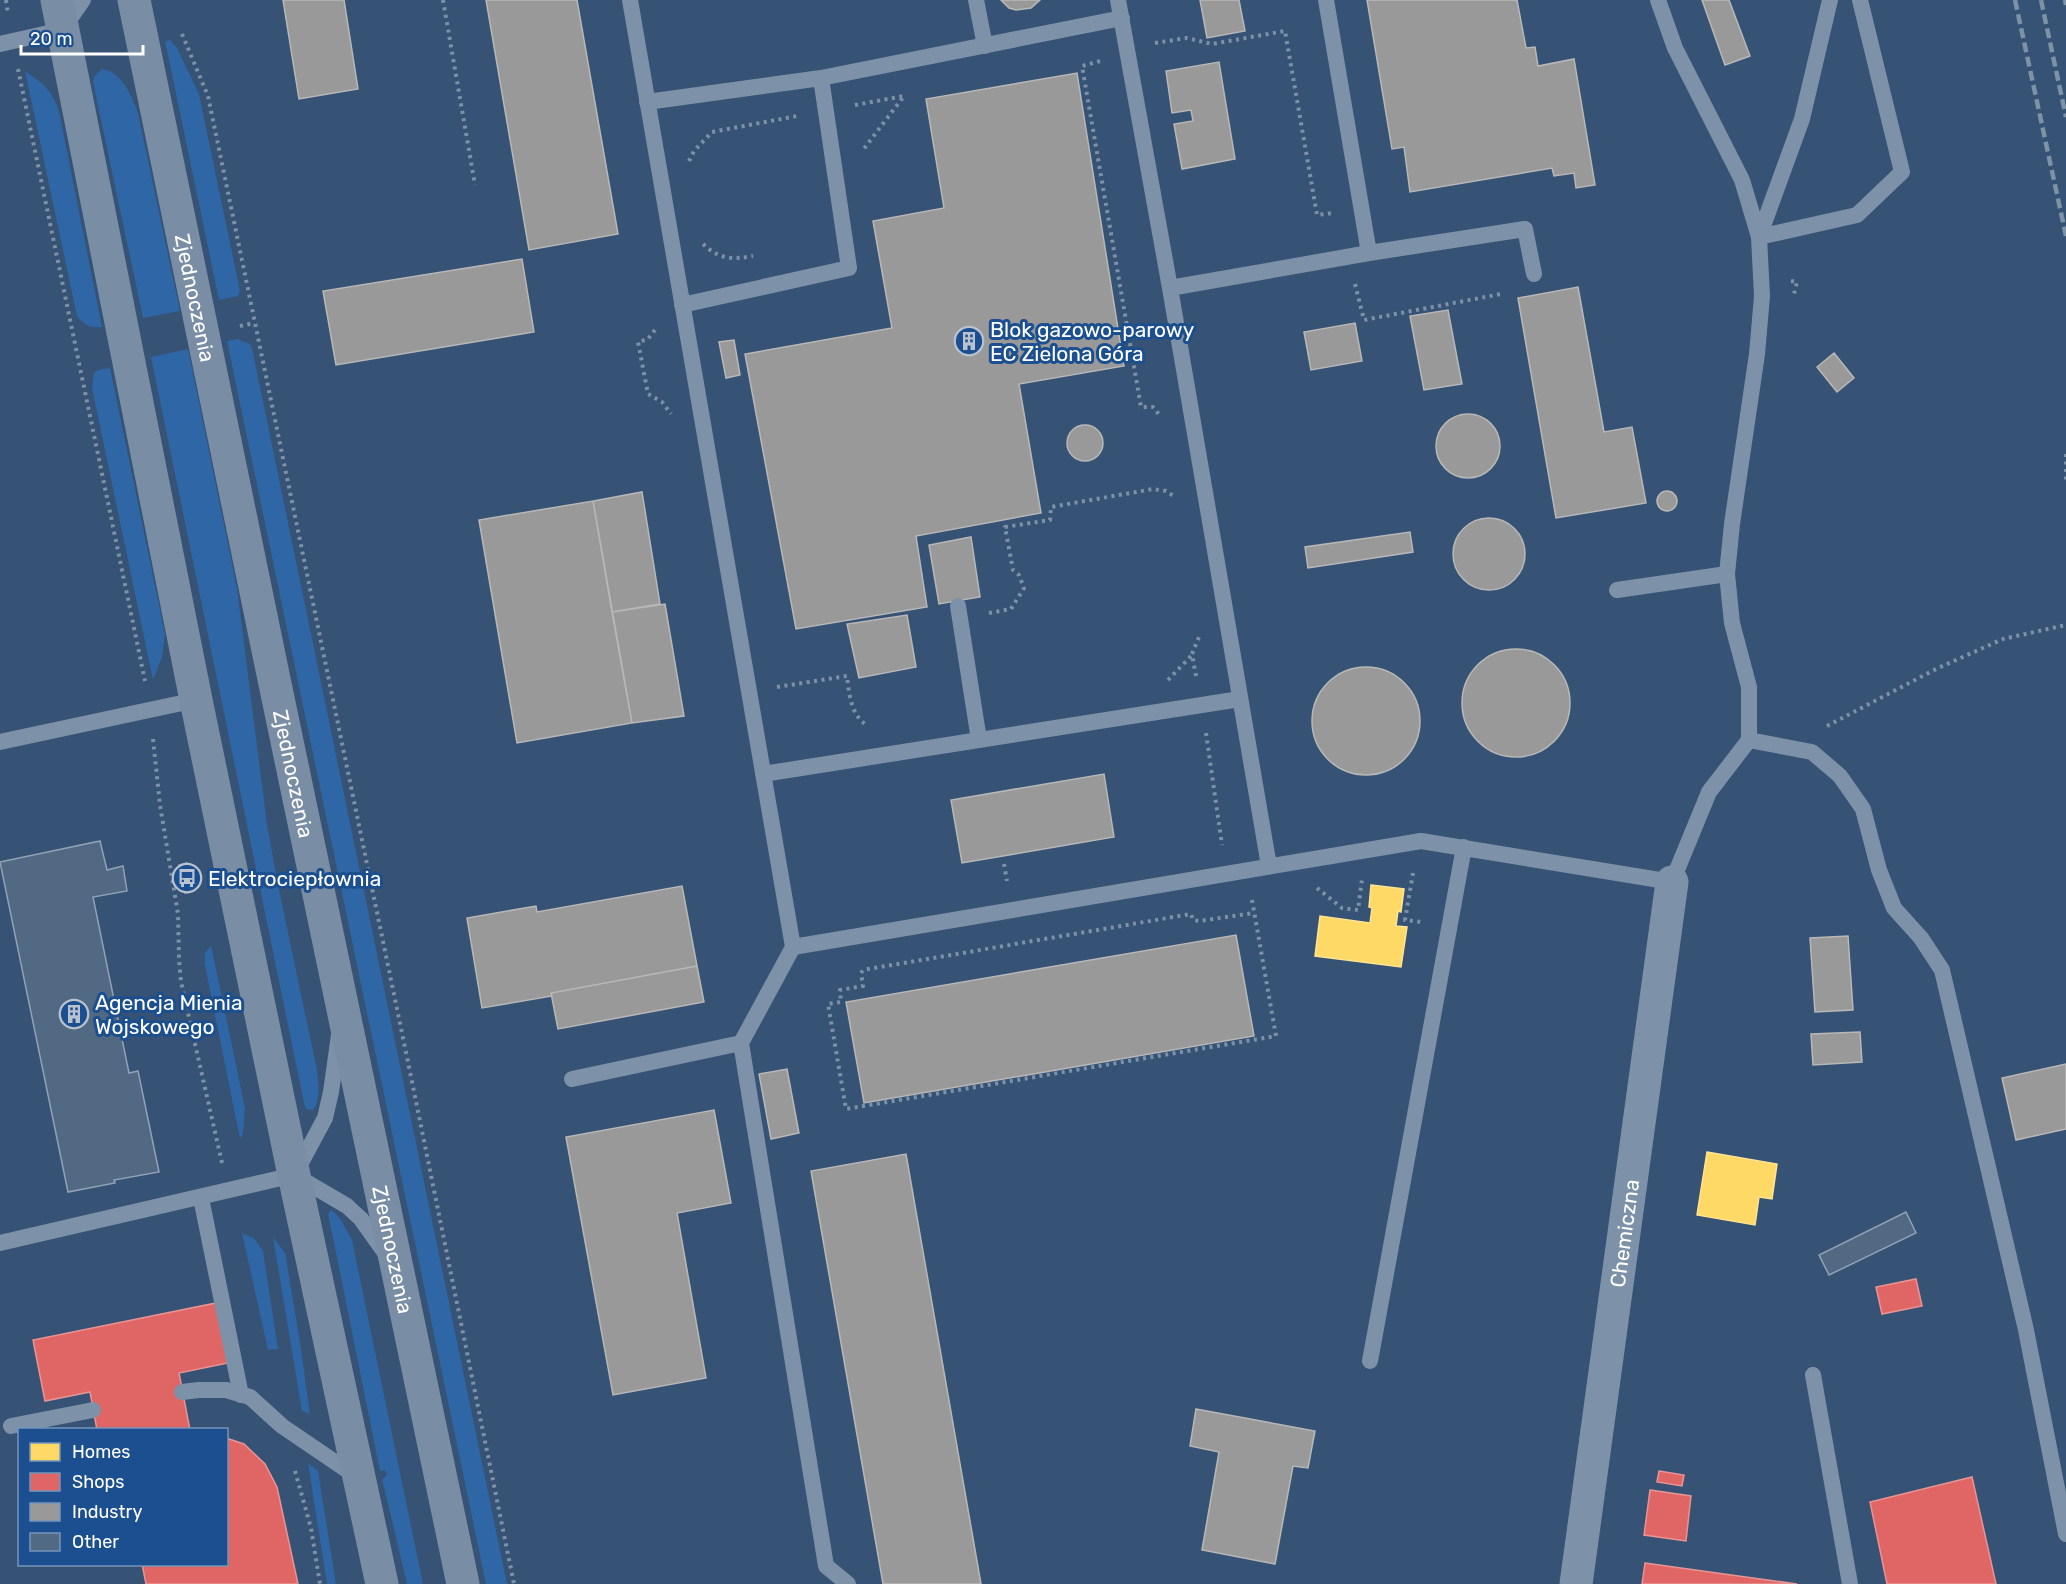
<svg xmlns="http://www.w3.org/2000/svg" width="2066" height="1584" font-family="Rubik,sans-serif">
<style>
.green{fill:#2f66a5}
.homes{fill:#ffd966;stroke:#ffe494;stroke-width:1.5}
.shops{fill:#e06666;stroke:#e99494;stroke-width:1.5}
.industry{fill:#999;stroke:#b8b8b8;stroke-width:1.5}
.building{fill:#526984;stroke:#92a2b6;stroke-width:1.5}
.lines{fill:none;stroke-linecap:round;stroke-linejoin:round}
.path{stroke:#7d92a8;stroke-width:4;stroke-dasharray:3 4.5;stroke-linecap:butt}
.service{stroke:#7d92a8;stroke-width:16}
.minor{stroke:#7d92a8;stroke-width:33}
.secondary{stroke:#798da4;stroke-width:33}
.rail{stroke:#7e92a7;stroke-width:4.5;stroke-dasharray:10 4.5;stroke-linecap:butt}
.labels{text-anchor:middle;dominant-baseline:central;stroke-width:6;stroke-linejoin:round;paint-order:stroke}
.street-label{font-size:21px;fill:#fff;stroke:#1b4f8f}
.poi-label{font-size:21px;fill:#fff;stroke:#1b4f8f;text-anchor:start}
</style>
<rect width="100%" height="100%" fill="#365274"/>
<path class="green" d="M 170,40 L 177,48 L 199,94 L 240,291 L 238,296 L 219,300 L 165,41 Z
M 102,69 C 122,71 132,97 138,113 L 180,311 L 143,318 L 93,82 L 94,77 Z
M 25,71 C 44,84 51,89 59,111 L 102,327 C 91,328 83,325 77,316 Z
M 238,339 L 250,344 L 252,348 L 507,1584 L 486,1584 L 227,341 Z
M 188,349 L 237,588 L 267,824 L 278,885 L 317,1070 C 318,1083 321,1100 313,1110 L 306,1109 L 304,1103 L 151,357 Z
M 110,368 L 165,634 L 162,657 L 153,680 L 92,388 L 94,373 L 98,370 Z
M 211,945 L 245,1108 L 243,1134 L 240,1139 L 205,965 L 205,953 Z
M 331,1210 C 341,1216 346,1230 352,1240 L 423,1584 L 407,1584 L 382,1479 L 387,1475 L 385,1470 L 380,1471 L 333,1238 L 328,1214 Z
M 242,1233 L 254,1238 L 263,1251 L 278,1349 L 268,1350 Z
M 273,1237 L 285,1253 L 300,1342 L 310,1414 L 302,1411 Z
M 308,1463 L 318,1471 L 336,1584 L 327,1584 Z"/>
<path class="homes" d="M 1371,885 L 1404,889 L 1401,912 L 1398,911 L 1396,926 L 1407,927 L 1401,967 L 1315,956 L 1320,916 L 1370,923 L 1372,908 L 1369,907 Z
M 1707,1152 L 1777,1164 L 1772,1199 L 1759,1197 L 1755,1225 L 1697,1215 Z"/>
<path class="shops" d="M 1916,1279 L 1922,1306 L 1882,1314 L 1876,1287 Z
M 216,1303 L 228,1363 L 179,1373 L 190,1430 L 97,1430 L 90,1392 L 45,1401 L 33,1340 Z
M 226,1438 L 244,1444 L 265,1464 L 277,1487 L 298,1584 L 146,1584 L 142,1564 L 226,1564 Z
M 1659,1471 L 1684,1475 L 1682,1486 L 1657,1482 Z
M 1972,1477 L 1996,1584 L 1887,1584 L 1870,1502 Z
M 1650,1490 L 1691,1496 L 1686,1541 L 1644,1535 Z
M 1645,1563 L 1797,1584 L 1642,1584 Z"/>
<path class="industry" d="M 283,0 L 344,0 L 358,89 L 299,99 Z
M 486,0 L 577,0 L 618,234 L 529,250 Z
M 1001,0 L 1040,0 L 1031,8 L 1016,10 L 1009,8 Z
M 1200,0 L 1239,0 L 1245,31 L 1207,38 Z
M 1367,0 L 1517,0 L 1526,48 L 1535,47 L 1538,66 L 1574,59 L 1595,185 L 1576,188 L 1574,173 L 1554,176 L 1552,168 L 1410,192 L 1404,147 L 1392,149 Z
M 1702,0 L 1729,0 L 1750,56 L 1725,65 Z
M 1219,62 L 1235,159 L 1182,169 L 1174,124 L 1193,121 L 1191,110 L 1172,113 L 1166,71 Z
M 1077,73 L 1124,366 L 1019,384 L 1041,513 L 916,536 L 927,607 L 796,629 L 745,354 L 892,328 L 873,221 L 944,208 L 926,99 Z
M 522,259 L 534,332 L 336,365 L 323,291 Z
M 1578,287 L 1604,432 L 1632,427 L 1646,503 L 1556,518 L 1518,298 Z
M 1448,310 L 1462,384 L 1424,390 L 1410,316 Z
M 1355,323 L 1362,361 L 1311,370 L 1304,332 Z
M 734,340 L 740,375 L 726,378 L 719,342 Z
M 1834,353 L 1854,378 L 1837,392 L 1817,367 Z
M1436 446a32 32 0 1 1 64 0a32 32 0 1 1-64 0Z
M1067 443a18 18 0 1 1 36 0a18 18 0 1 1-36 0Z
M1657 501a10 10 0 1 1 20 0a10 10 0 1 1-20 0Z
M 642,492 L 660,604 L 612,612 L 593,501 Z
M 593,501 L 632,723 L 517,743 L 479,520 Z
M1453 554a36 36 0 1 1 72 0a36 36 0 1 1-72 0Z
M 1410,532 L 1413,552 L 1308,568 L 1305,547 Z
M 971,537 L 980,597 L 939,604 L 929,545 Z
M 665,604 L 684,716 L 632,723 L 612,612 Z
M 907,615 L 916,667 L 859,678 L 847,624 Z
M1462 703a54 54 0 1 1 108 0a54 54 0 1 1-108 0Z
M1312 721a54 54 0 1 1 108 0a54 54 0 1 1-108 0Z
M 1104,774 L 1114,837 L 962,863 L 951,800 Z
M 682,886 L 697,966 L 551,993 L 552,996 L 482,1008 L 467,918 L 536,906 L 537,912 Z
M 1236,935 L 1254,1036 L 864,1103 L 846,1002 Z
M 1848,936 L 1853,1010 L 1815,1012 L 1810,938 Z
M 697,966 L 704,1002 L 558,1029 L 551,993 Z
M 1860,1032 L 1862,1062 L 1813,1065 L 1811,1034 Z
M 2066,1064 L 2066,1129 L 2016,1140 L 2002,1078 Z
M 787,1069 L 799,1133 L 771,1139 L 759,1074 Z
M 714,1110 L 731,1203 L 677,1213 L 706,1378 L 613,1395 L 566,1137 Z
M 906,1154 L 981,1584 L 883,1584 L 811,1171 Z
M 1196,1409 L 1315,1431 L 1308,1468 L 1293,1466 L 1275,1564 L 1202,1550 L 1219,1452 L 1190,1446 Z"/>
<path class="building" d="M 100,841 L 107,870 L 123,866 L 127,891 L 93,897 L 129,1073 L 138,1071 L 159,1172 L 114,1180 L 115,1183 L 68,1192 L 0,862 Z
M 187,863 L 193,891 L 185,893 L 179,865 Z
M 1906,1212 L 1916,1233 L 1829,1275 L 1819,1255 Z"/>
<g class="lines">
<path class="path" d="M 6,0 L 8,14
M 443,0 L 475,185
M 182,34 L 208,96 L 408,1062 L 514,1584
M 1155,43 L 1187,38 L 1212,44 L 1285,31 L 1317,215 L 1333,213
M 1100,61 L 1082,66 L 1141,407 L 1153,407 L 1161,417
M 18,69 L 145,681
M 855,105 L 904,96 L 863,150
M 689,161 L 694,151 L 712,132 L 797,116
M 703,244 C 719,259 732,260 753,256
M 1791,281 L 1797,282 L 1793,298
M 1355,284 L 1364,320 L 1501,294
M 240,326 L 254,323
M 655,330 L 648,339 L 638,342 L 648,394 L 662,402 L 671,414
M 2066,454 L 2066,480
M 989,613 L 1011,609 L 1024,588 L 1019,575 L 1013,570 L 1005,527 L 1050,520 L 1051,507 L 1153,489 L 1166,491 L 1175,497
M 1196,676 L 1192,654 L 1199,637
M 1168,680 L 1192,655
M 777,687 L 847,676 C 849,694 851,716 868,726
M 1827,726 L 1936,669 L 2003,639 L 2066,625
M 1206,733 L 1222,845
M 153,739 L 160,805 L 178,914 L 179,959 L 181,982 L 222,1163
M 1004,864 L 1007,881
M 1413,873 L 1405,920 L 1422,922
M 1317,888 L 1342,908 L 1358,910 L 1362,879
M 1252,900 L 1276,1036 L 846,1109 L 828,1004 L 841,1002 L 840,990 L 863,986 L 861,973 L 863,970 L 1191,914 L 1193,920 L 1199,921 L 1254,913
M 295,1471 L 311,1528 L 320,1584"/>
<path class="service" d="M 630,0 L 793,947 L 1421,841 L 1672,882 L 1709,792 L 1749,740 L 1749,687 L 1732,623 L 1727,574 L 1732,524 L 1757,354 L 1762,296 L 1759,237 L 1742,180 L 1675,48 L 1658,0
M 976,0 L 985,46
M 1118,0 L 1170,288 L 1269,866
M 0,44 L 62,30 L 83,0
M 821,78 L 1122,18
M 647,102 L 821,78 L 849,268 L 682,305
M 1759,237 L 1857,215 L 1902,172 L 1860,0
M 1759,237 L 1802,119 L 1830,0
M 1369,253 L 1525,229 L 1534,274
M 1170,288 L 1369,253 L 1326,0
M 1617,590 L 1727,574
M 958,606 L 979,740
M 1749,740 L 1812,752 L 1840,776 L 1863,809 L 1879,870 L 1894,908 L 1921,938 L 1942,970 L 2026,1330 L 2066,1534
M 0,742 L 196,700
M 763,774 L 1240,699
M 793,947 L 741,1043 L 826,1566 L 848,1584
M 572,1079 L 741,1043
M 296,1172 L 325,1118 L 331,1092 L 339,1035
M 201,1198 L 241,1395
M 0,1243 L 294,1175 L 347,1206 L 361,1219 L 386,1254
M 1370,1361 L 1464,847
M 1813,1375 L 1850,1584
M 182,1392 L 199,1390 L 226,1390 L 250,1397 L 282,1426 L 357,1477
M 11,1426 L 93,1410"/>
<path class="minor" id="s1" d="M 1576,1584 L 1672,882"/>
<g class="secondary">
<path d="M 57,0 L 196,700 L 294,1175 L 382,1584"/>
<path id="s2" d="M 134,0 L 274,679 L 463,1584"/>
</g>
<path class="rail" d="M 2015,0 L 2066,236
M 2041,0 L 2066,117
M 2065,0 L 2066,5"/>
</g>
<defs>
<g id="building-ring" transform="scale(1.5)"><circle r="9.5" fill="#1b4f8f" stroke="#b9c2ce" stroke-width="1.5"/><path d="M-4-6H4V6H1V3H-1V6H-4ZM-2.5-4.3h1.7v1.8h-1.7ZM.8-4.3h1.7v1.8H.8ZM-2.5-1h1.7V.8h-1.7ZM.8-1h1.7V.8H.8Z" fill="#b9c2ce"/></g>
<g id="bus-ring" transform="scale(1.5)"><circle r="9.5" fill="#1b4f8f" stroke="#b9c2ce" stroke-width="1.5"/><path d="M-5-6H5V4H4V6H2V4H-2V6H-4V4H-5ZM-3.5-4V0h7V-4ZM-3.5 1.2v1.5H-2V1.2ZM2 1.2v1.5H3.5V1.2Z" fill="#b9c2ce"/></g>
</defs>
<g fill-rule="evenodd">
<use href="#building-ring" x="969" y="341"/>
<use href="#bus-ring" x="187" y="878"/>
<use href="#building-ring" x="74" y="1014"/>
</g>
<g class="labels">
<g class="street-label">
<text stroke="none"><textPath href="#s2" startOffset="304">Zjednoczenia</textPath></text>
<text stroke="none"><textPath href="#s2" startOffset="790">Zjednoczenia</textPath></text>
<text stroke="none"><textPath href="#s1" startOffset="354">Chemiczna</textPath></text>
<text stroke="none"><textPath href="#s2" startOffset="1276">Zjednoczenia</textPath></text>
</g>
<g class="poi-label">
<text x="990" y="329">Blok gazowo-parowy<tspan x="990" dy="24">EC Zielona Góra</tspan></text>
<text x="208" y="878">Elektrociepłownia</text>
<text x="95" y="1002">Agencja Mienia<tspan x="95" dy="24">Wojskowego</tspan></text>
</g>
</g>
<rect x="18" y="1428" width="210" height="138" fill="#1b4f8f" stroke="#7695bc" stroke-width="1.5"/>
<rect x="30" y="1443" width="30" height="18" fill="#ffd966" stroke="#7695bc" stroke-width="1.5"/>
<text x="72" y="1458" font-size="18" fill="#ffffff">Homes</text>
<rect x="30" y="1473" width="30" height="18" fill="#e06666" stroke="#7695bc" stroke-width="1.5"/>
<text x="72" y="1488" font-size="18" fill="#ffffff">Shops</text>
<rect x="30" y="1503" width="30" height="18" fill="#999999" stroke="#7695bc" stroke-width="1.5"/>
<text x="72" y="1518" font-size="18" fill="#ffffff">Industry</text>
<rect x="30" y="1533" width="30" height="18" fill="#526984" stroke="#7695bc" stroke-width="1.5"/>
<text x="72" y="1548" font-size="18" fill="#ffffff">Other</text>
<path d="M21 45v9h122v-9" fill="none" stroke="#ffffff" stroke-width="3"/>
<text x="30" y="45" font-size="18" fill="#ffffff" stroke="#1b4f8f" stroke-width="4.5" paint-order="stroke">20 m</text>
</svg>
